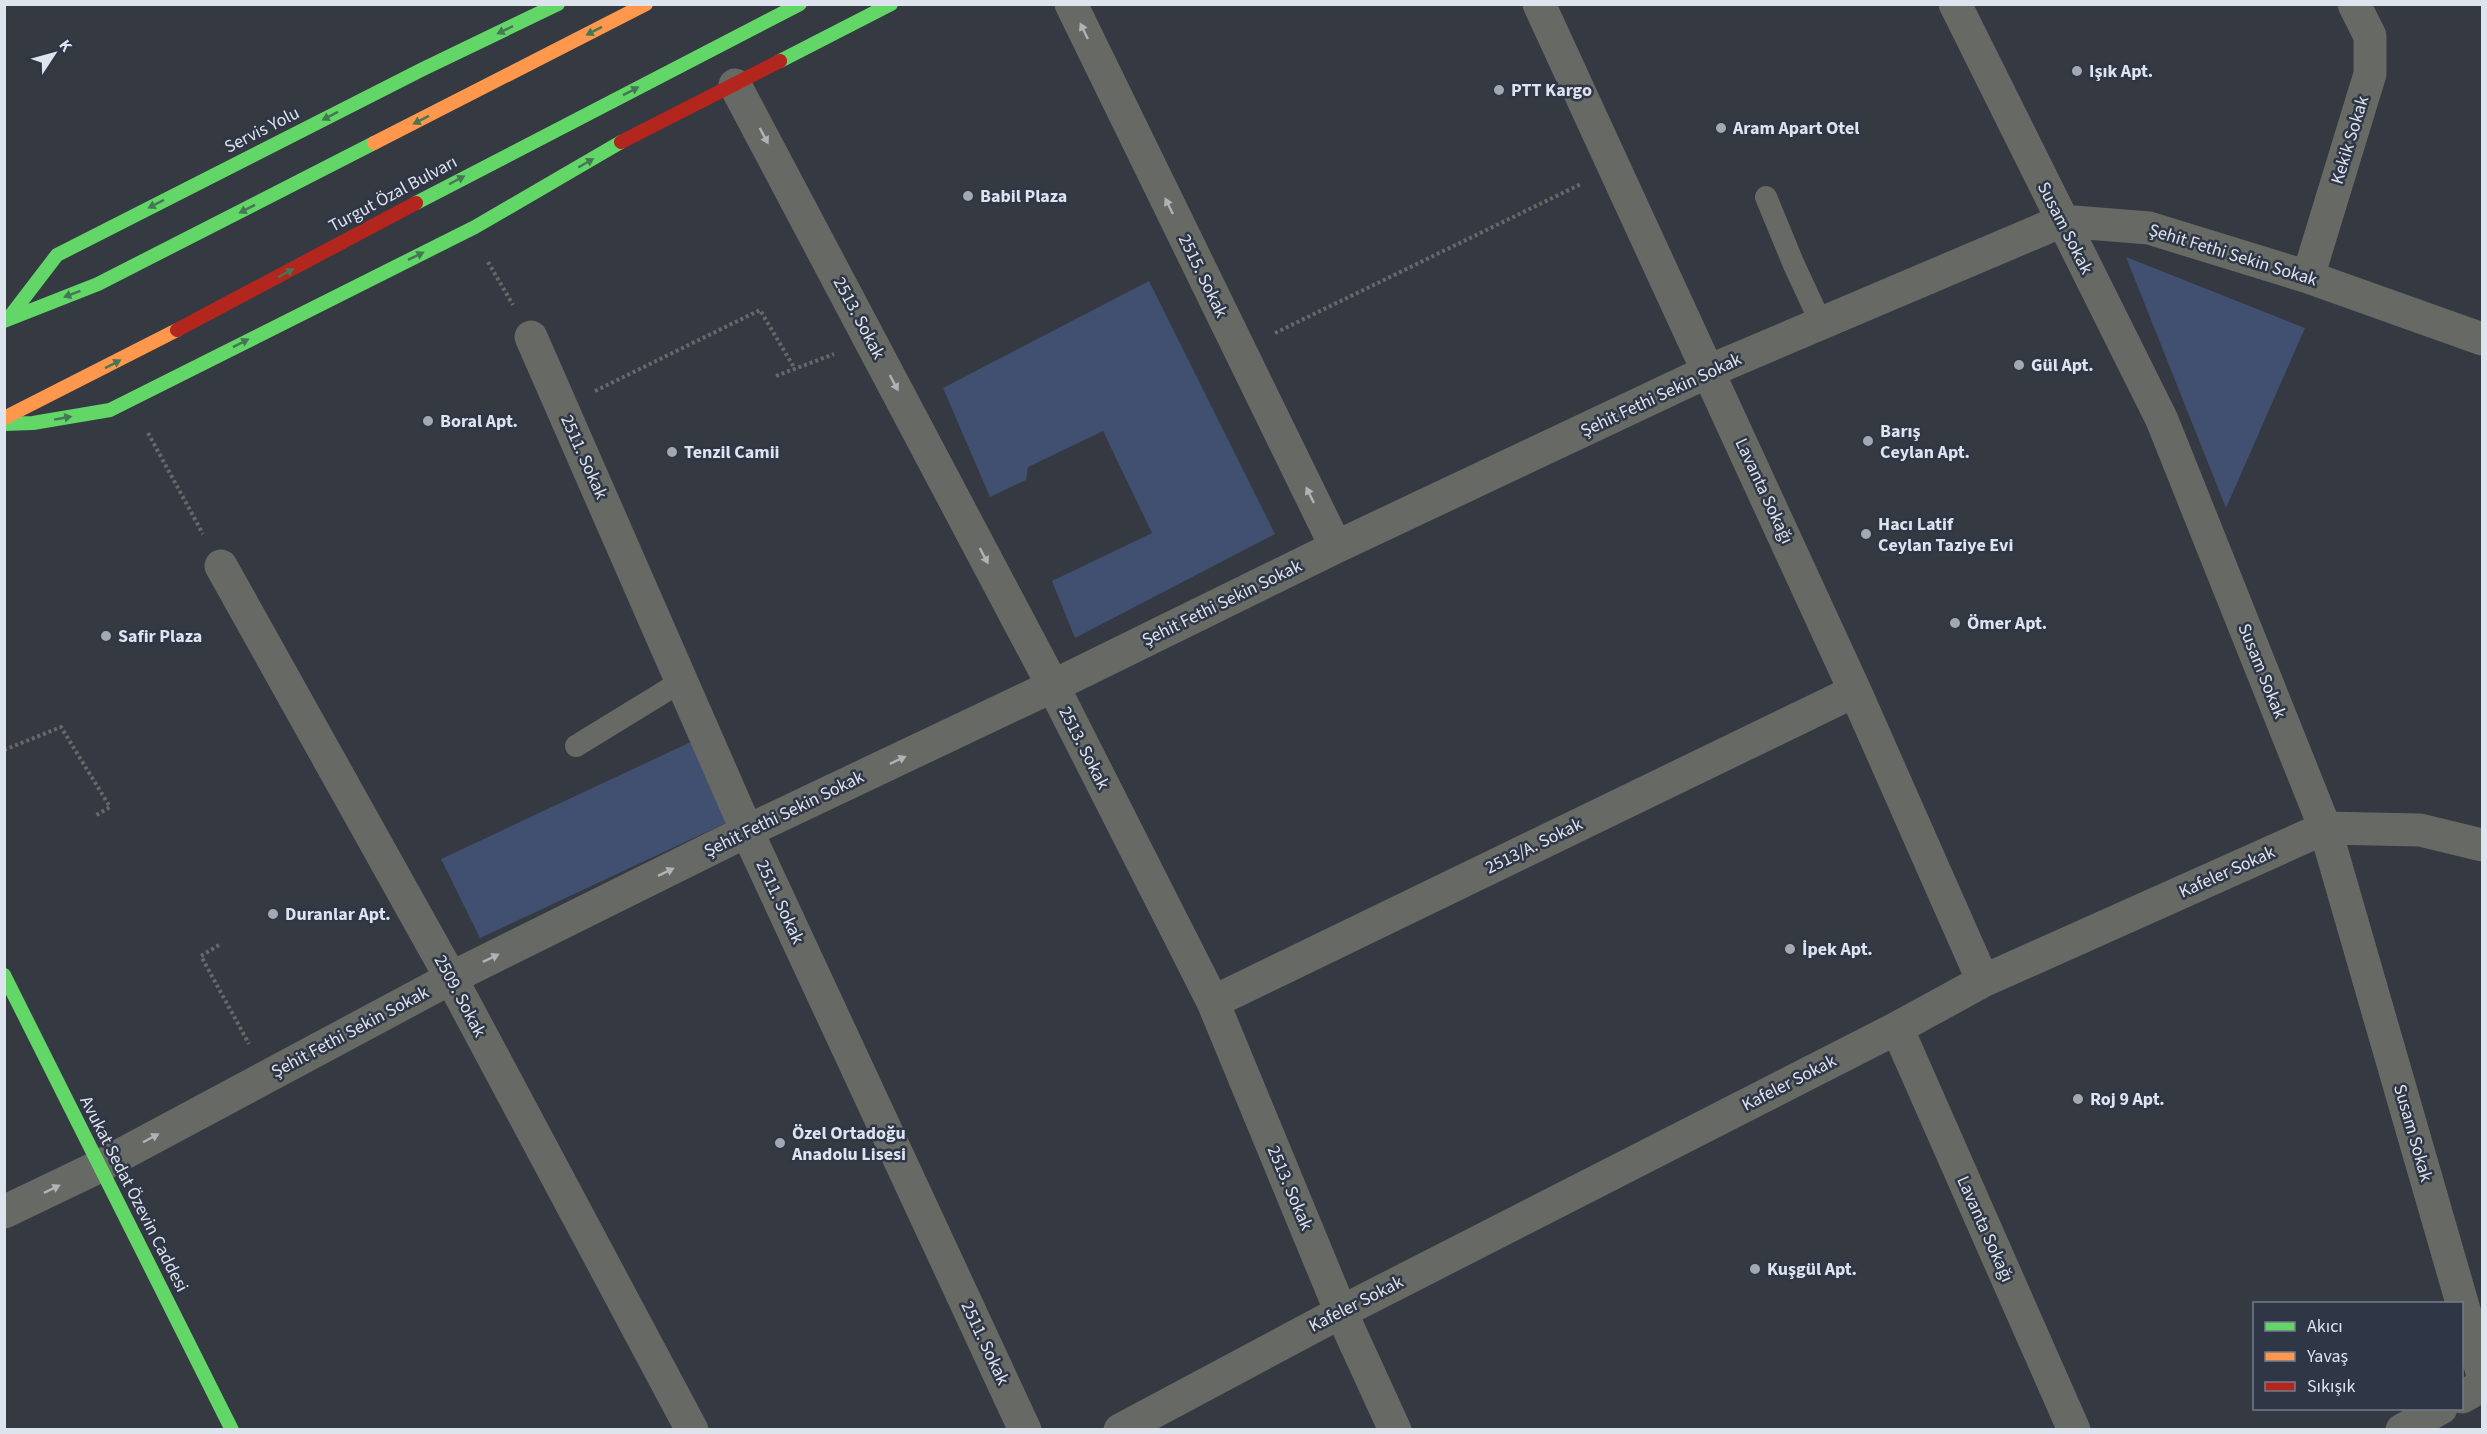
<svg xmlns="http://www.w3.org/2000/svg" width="2487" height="1434" font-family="'Source Sans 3',sans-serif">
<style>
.green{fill:#414f70}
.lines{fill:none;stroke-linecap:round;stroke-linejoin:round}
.path{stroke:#676968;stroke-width:4;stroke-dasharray:3 3;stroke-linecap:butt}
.lane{stroke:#676964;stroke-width:22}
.street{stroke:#676964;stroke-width:33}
.fast{stroke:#63d668;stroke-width:14}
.slow{stroke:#ff974d;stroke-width:14}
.jam{stroke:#b3261e;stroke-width:14}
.oneway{fill:#447754}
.oneway2{fill:#aeb3b7}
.poi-dot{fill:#a3a8b1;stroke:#2f3747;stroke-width:2}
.labels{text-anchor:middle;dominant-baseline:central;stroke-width:5;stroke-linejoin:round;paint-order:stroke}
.poi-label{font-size:18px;font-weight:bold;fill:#dee4ee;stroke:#2f3747;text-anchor:start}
.street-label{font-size:18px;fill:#dee4ee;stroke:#2f3747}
</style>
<rect width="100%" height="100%" fill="#353941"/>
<path class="green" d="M 2126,257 L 2305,328 L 2226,508 Z
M 1149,281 L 1275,534 L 1075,638 L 1052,581 L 1152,533 L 1103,431 L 1028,467 L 1026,480 L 990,497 L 943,388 Z
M 695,740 L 730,821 L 480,938 L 441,859 Z"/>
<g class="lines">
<path class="path" d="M 488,262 L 513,305
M 1275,333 L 1581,184
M 776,376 L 834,354
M 595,391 L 760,310 L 795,369
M 148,433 L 203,534
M 4,750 L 61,727 L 110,807 L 95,816
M 219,945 L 201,956 L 249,1044"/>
<path class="lane" d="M 1766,197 L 1794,265 L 1821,323
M 576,746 L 682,681"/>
<path class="street" d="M 1071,4 L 1336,547
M 1539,4 L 1855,691 L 1983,981
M 1955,4 L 2162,420 L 2325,828 L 2482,1372
M 735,85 L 1053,686 L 1213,1002 L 1341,1312 L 1395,1430
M 2308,277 L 2370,74 L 2370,36 L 2354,4
M 531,337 L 747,831 L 1025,1430
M 221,566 L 451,978 L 692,1430
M 1213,1002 L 1855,691
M 1897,1028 L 2074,1430
M 4,1212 L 100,1166 L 451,978 L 747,831 L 1053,686 L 1336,547 L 1709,371 L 2062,221 L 2149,228 L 2308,277 L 2482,339
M 2462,1397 L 2482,1386
M 1120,1430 L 1341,1312 L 1897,1028 L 1983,981 L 2325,828 L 2420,830 L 2482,845
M 2402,1430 L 2441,1408"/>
<path class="fast" d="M 780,61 L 891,4
M 416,203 L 800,4
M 8,319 L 57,255 L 423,69 L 558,4
M 4,321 L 98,284 L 374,143
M 4,424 L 33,423 L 110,410 L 475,227 L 621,142
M 4,975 L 232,1430"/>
<path class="slow" d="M 374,143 L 646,4
M 4,418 L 177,330"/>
<path class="jam" d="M 621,142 L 780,61
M 177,330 L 416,203"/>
</g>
<defs><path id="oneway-solid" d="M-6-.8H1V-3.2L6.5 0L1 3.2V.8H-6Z" transform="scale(1.5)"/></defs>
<g class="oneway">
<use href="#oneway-solid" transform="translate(505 30) rotate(154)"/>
<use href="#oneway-solid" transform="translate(594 31) rotate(153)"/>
<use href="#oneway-solid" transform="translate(631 91) rotate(-27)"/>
<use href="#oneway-solid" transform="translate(330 116) rotate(153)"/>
<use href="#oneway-solid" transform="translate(421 120) rotate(153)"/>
<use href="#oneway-solid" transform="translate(586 163) rotate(-30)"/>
<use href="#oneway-solid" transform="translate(457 180) rotate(-28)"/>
<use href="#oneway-solid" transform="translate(156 204) rotate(153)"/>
<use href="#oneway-solid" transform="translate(247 209) rotate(153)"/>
<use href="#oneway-solid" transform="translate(416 256) rotate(-26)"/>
<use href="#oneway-solid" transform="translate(286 273) rotate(-28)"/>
<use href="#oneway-solid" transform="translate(72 294) rotate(159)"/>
<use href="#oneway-solid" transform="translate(241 343) rotate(-27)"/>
<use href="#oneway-solid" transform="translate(113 364) rotate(-27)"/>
<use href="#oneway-solid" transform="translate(63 418) rotate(-10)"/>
</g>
<g class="oneway2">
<use href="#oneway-solid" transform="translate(1084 31) rotate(-116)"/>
<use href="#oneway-solid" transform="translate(764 136) rotate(62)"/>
<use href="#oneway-solid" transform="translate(1169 206) rotate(-116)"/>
<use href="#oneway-solid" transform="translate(894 383) rotate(62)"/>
<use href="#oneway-solid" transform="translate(1310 495) rotate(-116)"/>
<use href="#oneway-solid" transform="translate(984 556) rotate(62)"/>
<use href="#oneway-solid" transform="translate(898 760) rotate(-25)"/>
<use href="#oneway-solid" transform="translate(666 872) rotate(-26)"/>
<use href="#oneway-solid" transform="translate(491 958) rotate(-26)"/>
<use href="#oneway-solid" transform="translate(151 1138) rotate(-28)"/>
<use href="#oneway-solid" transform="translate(52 1189) rotate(-26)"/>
</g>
<g class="poi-dot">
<circle cx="2077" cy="71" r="6"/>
<circle cx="1499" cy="90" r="6"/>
<circle cx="1721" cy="128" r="6"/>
<circle cx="968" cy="196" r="6"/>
<circle cx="2019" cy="365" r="6"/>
<circle cx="428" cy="421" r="6"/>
<circle cx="1868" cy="441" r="6"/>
<circle cx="672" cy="452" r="6"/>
<circle cx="1866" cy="534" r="6"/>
<circle cx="1955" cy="623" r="6"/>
<circle cx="106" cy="636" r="6"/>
<circle cx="273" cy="914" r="6"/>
<circle cx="1790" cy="949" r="6"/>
<circle cx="2078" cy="1099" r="6"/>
<circle cx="780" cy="1143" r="6"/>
<circle cx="1755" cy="1269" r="6"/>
</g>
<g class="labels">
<g class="poi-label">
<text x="2089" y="71">Işık Apt.</text>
<text x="1511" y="90">PTT Kargo</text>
<text x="1733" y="128">Aram Apart Otel</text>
<text x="980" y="196">Babil Plaza</text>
<text x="2031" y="365">Gül Apt.</text>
<text x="440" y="421">Boral Apt.</text>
<text x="1880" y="431">Barış<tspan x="1880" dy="21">Ceylan Apt.</tspan></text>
<text x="684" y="452">Tenzil Camii</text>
<text x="1878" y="524">Hacı Latif<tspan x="1878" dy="21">Ceylan Taziye Evi</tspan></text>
<text x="1967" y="623">Ömer Apt.</text>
<text x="118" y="636">Safir Plaza</text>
<text x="285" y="914">Duranlar Apt.</text>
<text x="1802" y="949">İpek Apt.</text>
<text x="2090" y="1099">Roj 9 Apt.</text>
<text x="792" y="1133">Özel Ortadoğu<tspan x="792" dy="21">Anadolu Lisesi</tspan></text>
<text x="1767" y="1269">Kuşgül Apt.</text>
</g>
<g class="street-label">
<text transform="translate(262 130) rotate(-27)">Servis Yolu</text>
<text transform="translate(2350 140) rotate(-73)">Kekik Sokak</text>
<text transform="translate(393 194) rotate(-28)">Turgut Özal Bulvarı</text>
<text transform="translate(2065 228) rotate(63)">Susam Sokak</text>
<text transform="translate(2233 255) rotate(17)">Şehit Fethi Sekin Sokak</text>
<text transform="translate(1203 276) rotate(64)">2515. Sokak</text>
<text transform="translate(859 318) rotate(62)">2513. Sokak</text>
<text transform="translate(1661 395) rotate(-25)">Şehit Fethi Sekin Sokak</text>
<text transform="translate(584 457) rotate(66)">2511. Sokak</text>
<text transform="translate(1764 491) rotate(65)">Lavanta Sokağı</text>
<text transform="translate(1222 603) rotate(-26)">Şehit Fethi Sekin Sokak</text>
<text transform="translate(2262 671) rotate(68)">Susam Sokak</text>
<text transform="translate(1084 748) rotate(63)">2513. Sokak</text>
<text transform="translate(784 814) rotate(-26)">Şehit Fethi Sekin Sokak</text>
<text transform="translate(1534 846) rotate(-26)">2513/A. Sokak</text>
<text transform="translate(2227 872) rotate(-24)">Kafeler Sokak</text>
<text transform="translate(780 902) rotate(65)">2511. Sokak</text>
<text transform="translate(460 996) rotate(62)">2509. Sokak</text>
<text transform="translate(350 1032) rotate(-28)">Şehit Fethi Sekin Sokak</text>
<text transform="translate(1789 1083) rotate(-27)">Kafeler Sokak</text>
<text transform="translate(2413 1133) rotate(74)">Susam Sokak</text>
<text transform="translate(1290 1188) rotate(67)">2513. Sokak</text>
<text transform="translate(134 1194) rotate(63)">Avukat Sedat Özevin Caddesi</text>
<text transform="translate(1985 1229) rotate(66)">Lavanta Sokağı</text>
<text transform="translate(1356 1304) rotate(-27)">Kafeler Sokak</text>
<text transform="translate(985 1343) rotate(65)">2511. Sokak</text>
</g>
</g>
<rect width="2487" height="1434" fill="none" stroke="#dee4ee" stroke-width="12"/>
<rect x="2253" y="1302" width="210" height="108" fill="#2f3747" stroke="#757c8a" stroke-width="1.5"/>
<rect x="2265" y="1322" width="30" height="9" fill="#63d668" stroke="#757c8a" stroke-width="1.5"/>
<text x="2307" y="1332" font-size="18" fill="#dee4ee">Akıcı</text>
<rect x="2265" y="1352" width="30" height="9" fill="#ff974d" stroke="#757c8a" stroke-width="1.5"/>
<text x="2307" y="1362" font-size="18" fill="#dee4ee">Yavaş</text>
<rect x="2265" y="1382" width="30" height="9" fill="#b3261e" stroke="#757c8a" stroke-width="1.5"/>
<text x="2307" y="1392" font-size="18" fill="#dee4ee">Sıkışık</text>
<g transform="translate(54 54) rotate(54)" stroke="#2f3747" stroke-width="4.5" paint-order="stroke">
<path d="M0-4.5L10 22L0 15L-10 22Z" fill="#dee4ee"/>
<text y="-9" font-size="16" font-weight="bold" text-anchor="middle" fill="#dee4ee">K</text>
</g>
</svg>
